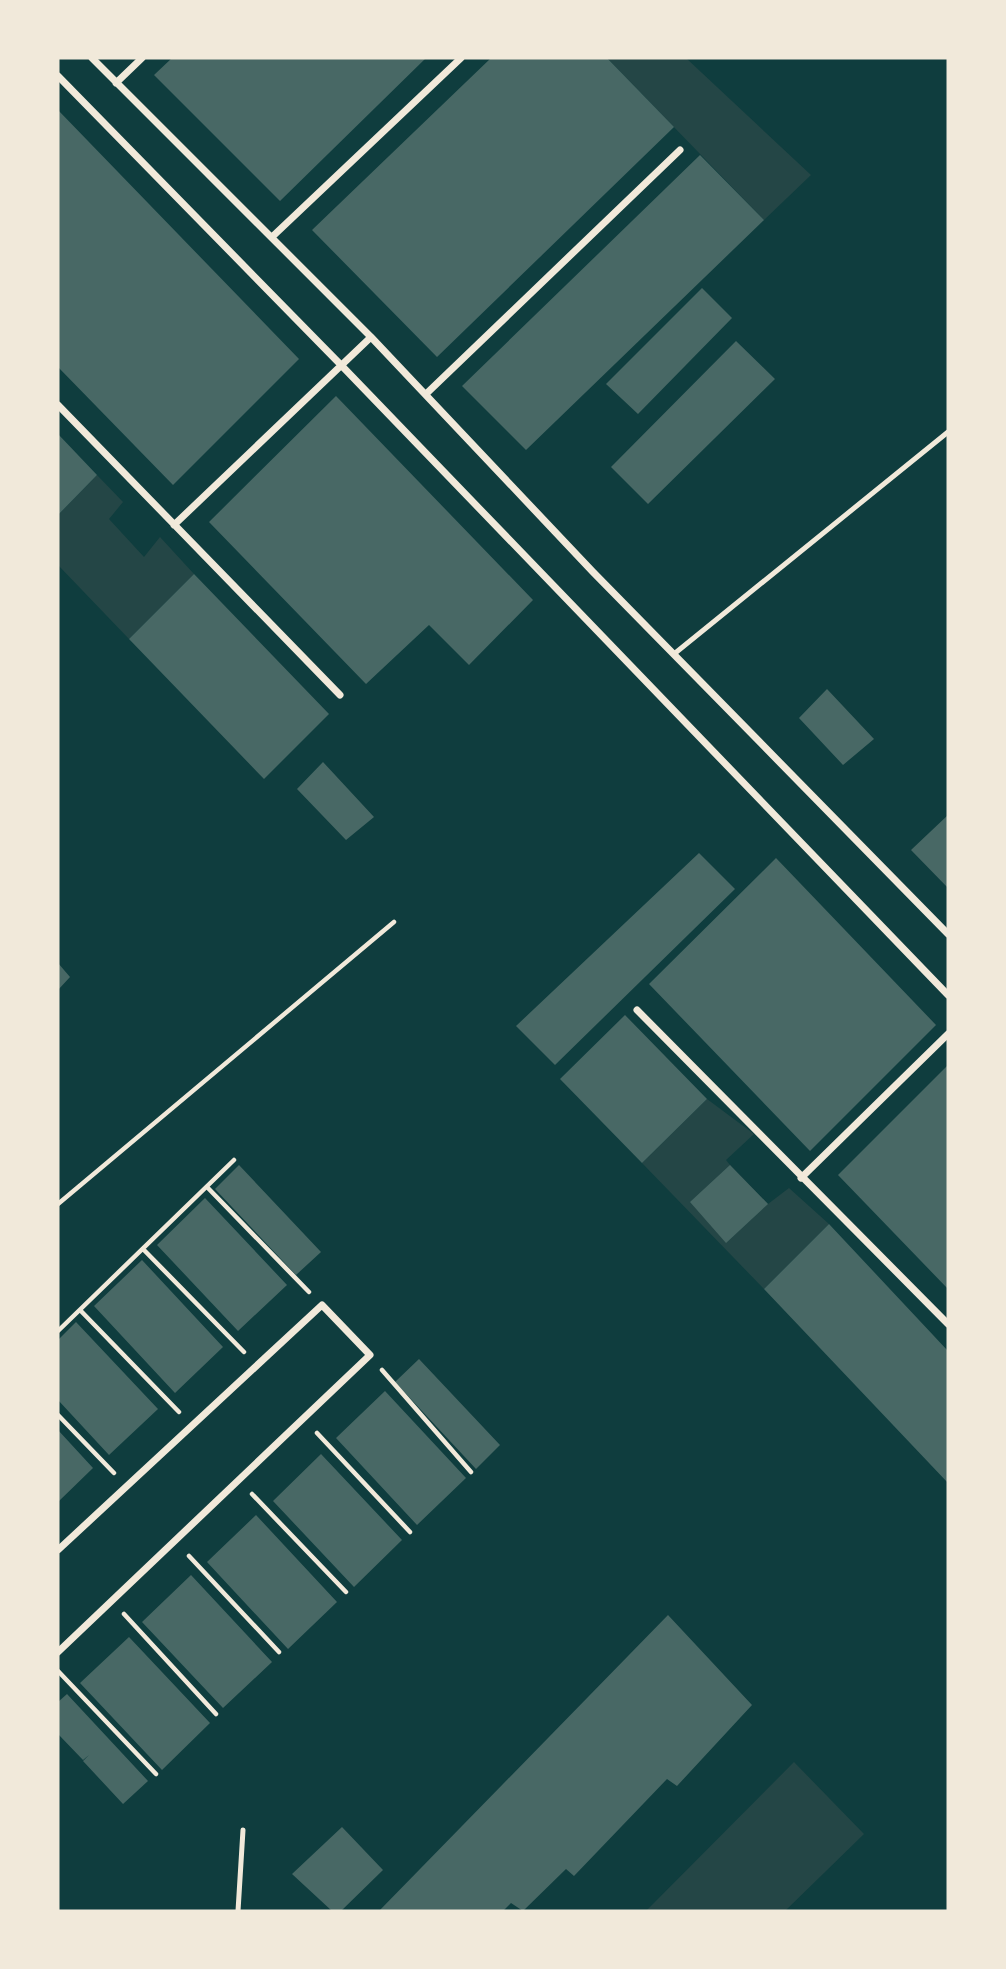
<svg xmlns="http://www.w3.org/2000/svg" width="1006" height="1969" font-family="Roboto,sans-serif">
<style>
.green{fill:#244646}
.building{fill:#486865}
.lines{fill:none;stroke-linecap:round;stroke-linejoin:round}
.path{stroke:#f1e9da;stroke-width:4.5}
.service{stroke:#f1e9da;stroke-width:5}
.minor{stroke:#f1e9da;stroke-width:7}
</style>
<rect width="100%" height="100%" fill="#0f3d3e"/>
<path class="green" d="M 607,58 L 686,58 L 811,175 L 764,220 Z
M 97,475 L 123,502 L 109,519 L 144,557 L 160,537 L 194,574 L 129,639 L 58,565 L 58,515 Z
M 707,1099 L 754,1134 L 726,1160 L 730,1165 L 768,1204 L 789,1188 L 829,1224 L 764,1289 L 642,1163 Z
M 794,1762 L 864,1834 L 785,1911 L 646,1911 Z"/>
<path class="building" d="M 172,58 L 426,58 L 280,201 L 154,75 Z
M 491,58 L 607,58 L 674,127 L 437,357 L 312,230 Z
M 58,110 L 299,359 L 173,485 L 58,367 Z
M 700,155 L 764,220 L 526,450 L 462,386 Z
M 702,288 L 732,318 L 638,414 L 606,384 Z
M 736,341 L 775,379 L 648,504 L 611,467 Z
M 336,396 L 533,600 L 469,665 L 429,625 L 366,684 L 209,522 Z
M 58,434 L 97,475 L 58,515 Z
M 194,574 L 329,714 L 264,779 L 129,639 Z
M 827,689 L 874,739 L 843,765 L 799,718 Z
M 323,762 L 374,817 L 346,840 L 297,789 Z
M 948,815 L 948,888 L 911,850 Z
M 699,853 L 735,889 L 555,1065 L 516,1026 Z
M 776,858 L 936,1025 L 810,1151 L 649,984 Z
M 58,963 L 70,977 L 58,990 Z
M 625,1015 L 707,1099 L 642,1163 L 560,1079 Z
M 948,1065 L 948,1289 L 838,1175 Z
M 239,1165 L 321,1252 L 296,1275 L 215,1189 Z
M 730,1165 L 768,1204 L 726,1243 L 690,1202 Z
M 205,1198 L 287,1285 L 238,1331 L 157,1245 Z
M 829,1224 L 948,1351 L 948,1483 L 764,1289 Z
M 142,1260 L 223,1347 L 175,1393 L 94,1306 Z
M 76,1322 L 158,1409 L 109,1455 L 58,1400 L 58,1340 Z
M 419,1359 L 500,1445 L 476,1469 L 395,1382 Z
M 385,1391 L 466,1478 L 417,1525 L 336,1438 Z
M 58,1430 L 93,1468 L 58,1502 Z
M 321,1454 L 402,1540 L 354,1587 L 273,1501 Z
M 256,1515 L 337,1602 L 288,1649 L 207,1562 Z
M 191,1575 L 272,1662 L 223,1708 L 142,1622 Z
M 668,1615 L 752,1705 L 677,1786 L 667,1779 L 574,1876 L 566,1869 L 523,1911 L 511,1903 L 503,1911 L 379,1911 Z
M 129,1637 L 210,1723 L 162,1770 L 80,1683 Z
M 67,1694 L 148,1781 L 123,1804 L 83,1761 L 89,1755 L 83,1760 L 58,1734 L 58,1702 Z
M 342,1827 L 383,1870 L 341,1911 L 332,1911 L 292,1874 Z"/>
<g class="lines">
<path class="path" d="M 207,1187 L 309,1292
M 58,1204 L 394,922
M 143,1249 L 244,1352
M 80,1310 L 179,1412
M 58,1331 L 234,1160
M 382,1370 L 471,1472
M 58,1415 L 114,1473
M 317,1433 L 410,1532
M 252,1494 L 346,1592
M 189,1556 L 279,1652
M 124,1614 L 216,1714
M 58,1671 L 156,1774"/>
<path class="service" d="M 674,654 L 948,432
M 238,1911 L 243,1830"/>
<path class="minor" d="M 92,58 L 371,337 L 593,572 L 948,934
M 58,76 L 341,365 L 948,995
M 116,83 L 142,58
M 272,237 L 461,58
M 426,394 L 680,150
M 58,405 L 340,695
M 174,525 L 371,337
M 637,1010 L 948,1324
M 801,1178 L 948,1034
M 58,1550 L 322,1305 L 370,1355 L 58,1652"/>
</g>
<rect width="1006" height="1969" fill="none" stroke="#f1e9da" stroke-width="119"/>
</svg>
